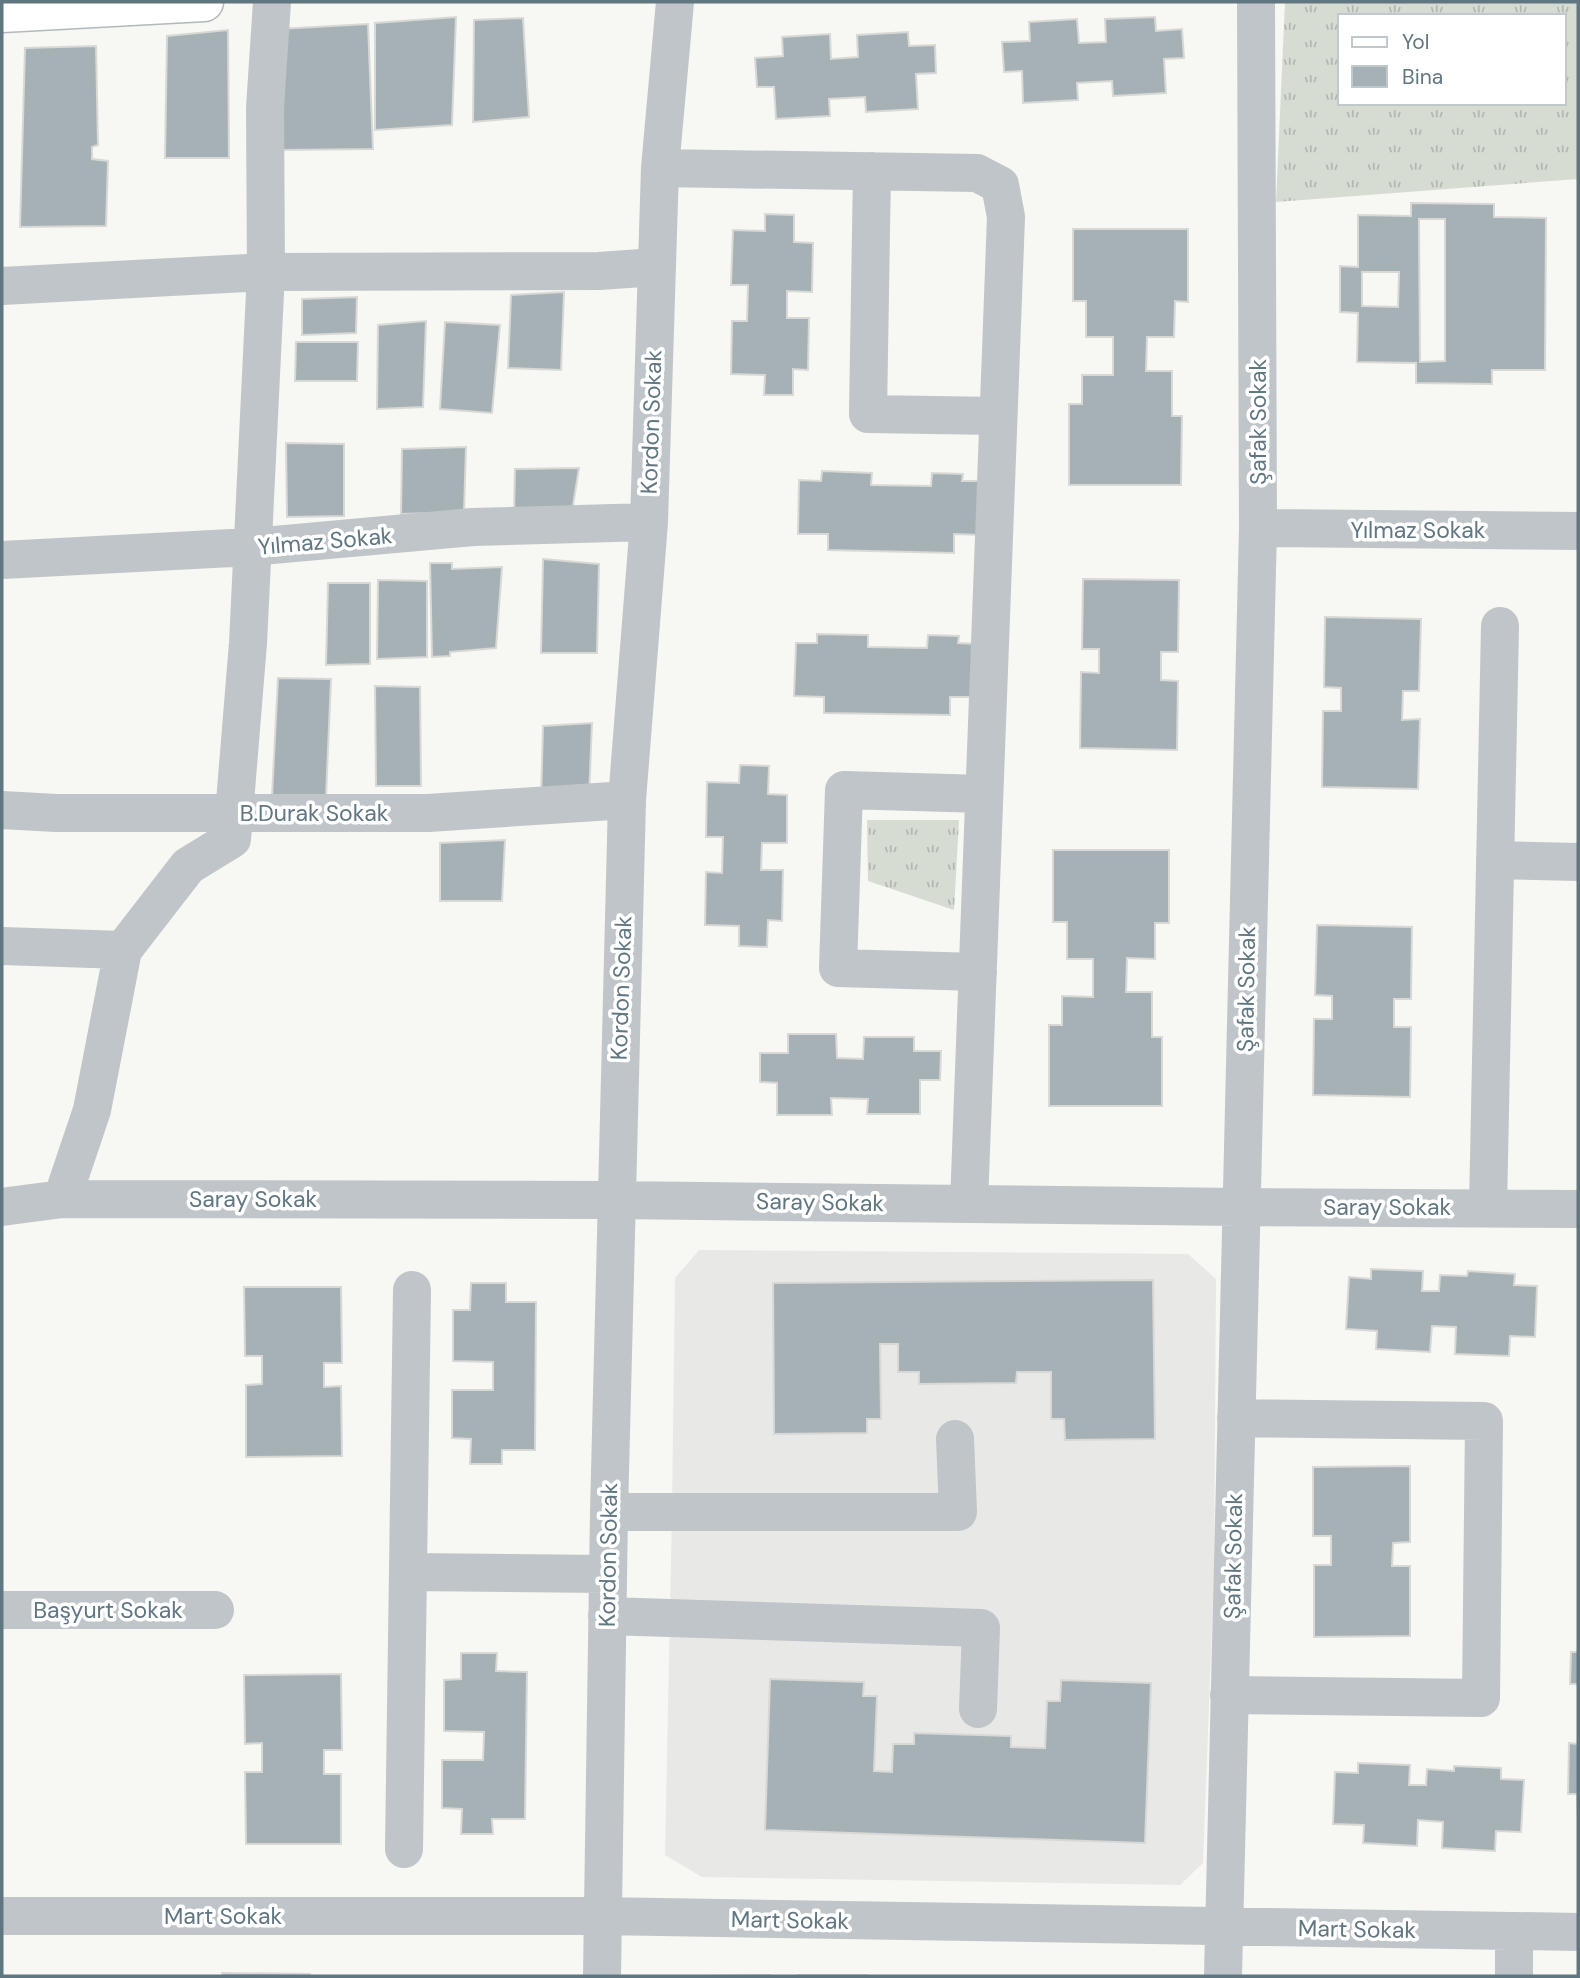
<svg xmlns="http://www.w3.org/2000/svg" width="1580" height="1978" font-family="'DM Sans',sans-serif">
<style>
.built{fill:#e8e8e7}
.grass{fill:url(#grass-tufts);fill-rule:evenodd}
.building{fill:#a6b1b6;stroke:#d8d8d6;stroke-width:2;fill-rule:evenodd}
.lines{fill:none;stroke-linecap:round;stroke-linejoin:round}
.major-casing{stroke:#b2b9bc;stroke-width:41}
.minor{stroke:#bfc5c8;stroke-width:38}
.major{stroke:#fff;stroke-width:38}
.labels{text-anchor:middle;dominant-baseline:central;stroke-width:7;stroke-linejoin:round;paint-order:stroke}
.street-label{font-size:23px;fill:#607680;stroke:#fff}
</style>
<defs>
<pattern id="grass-tufts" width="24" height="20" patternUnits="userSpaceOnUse" patternTransform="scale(1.75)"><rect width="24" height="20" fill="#d7dcd2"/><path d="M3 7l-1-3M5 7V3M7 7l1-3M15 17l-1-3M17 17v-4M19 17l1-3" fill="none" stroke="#b2b7b0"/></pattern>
</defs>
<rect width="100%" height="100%" fill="#f7f7f3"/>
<path class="built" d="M 699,1250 L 1188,1254 L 1216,1279 L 1214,1572 L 1203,1863 L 1180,1885 L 702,1877 L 665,1855 L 672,1512 L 675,1278 Z"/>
<path class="grass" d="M 1285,2 L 1578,2 L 1578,179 L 1276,202 ZM 1340,16 L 1564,16 L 1564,103 L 1340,103 Z
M 867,820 L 959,820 L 954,910 L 868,881 Z"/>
<path class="building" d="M 456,17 L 452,125 L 375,130 L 375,23 Z
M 1155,17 L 1156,31 L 1182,29 L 1184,58 L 1164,59 L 1166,93 L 1113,96 L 1112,81 L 1077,83 L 1078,100 L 1023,103 L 1022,71 L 1004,72 L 1002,42 L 1030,41 L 1029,22 L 1077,19 L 1079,43 L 1106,42 L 1105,19 Z
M 523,18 L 529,117 L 473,122 L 474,20 Z
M 368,24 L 373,149 L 281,150 L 278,29 Z
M 228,30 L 229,158 L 165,158 L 167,36 Z
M 908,32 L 909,46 L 935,45 L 936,73 L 916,74 L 918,109 L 866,112 L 865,97 L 829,99 L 830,116 L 776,119 L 774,87 L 757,87 L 755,58 L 783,56 L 782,37 L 830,34 L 831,59 L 858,57 L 857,35 Z
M 96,46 L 98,145 L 92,147 L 92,159 L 108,161 L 106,226 L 20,227 L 25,48 Z
M 1411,203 L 1494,204 L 1494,217 L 1546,218 L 1545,370 L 1492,370 L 1492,384 L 1416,383 L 1416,363 L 1357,362 L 1358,313 L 1340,312 L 1340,266 L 1358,267 L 1358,215 L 1411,216 ZM 1419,219 L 1445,219 L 1445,361 L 1420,362 ZM 1362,272 L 1399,272 L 1398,307 L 1362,306 Z
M 765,214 L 794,215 L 794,242 L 813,243 L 812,292 L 787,291 L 787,318 L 809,318 L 808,370 L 793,369 L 793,395 L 764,395 L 765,375 L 731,374 L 732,321 L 747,321 L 748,285 L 731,285 L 733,230 L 765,231 Z
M 1073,229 L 1188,229 L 1188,302 L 1175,301 L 1174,337 L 1147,337 L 1146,371 L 1172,371 L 1172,416 L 1182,416 L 1181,485 L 1069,485 L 1069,404 L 1082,404 L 1082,375 L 1113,375 L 1113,337 L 1086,337 L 1086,301 L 1073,301 Z
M 564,292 L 561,370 L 508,368 L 511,295 Z
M 357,297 L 356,333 L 302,335 L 302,299 Z
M 426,321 L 423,407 L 377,409 L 378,325 Z
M 445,322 L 500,325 L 492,413 L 440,409 Z
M 296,342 L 358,342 L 357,381 L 295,381 Z
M 286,443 L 344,444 L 344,516 L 287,517 Z
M 466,447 L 464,512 L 401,514 L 402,449 Z
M 579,468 L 572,512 L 514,512 L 515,469 Z
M 822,471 L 872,473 L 871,485 L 931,486 L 932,473 L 963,474 L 962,481 L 983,481 L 982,535 L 954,534 L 954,553 L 828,550 L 828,534 L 798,534 L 799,480 L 821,481 Z
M 543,559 L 599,564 L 597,653 L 541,653 Z
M 430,563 L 452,563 L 452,569 L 502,567 L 496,648 L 450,652 L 450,656 L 432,657 Z
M 1083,579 L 1179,580 L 1178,652 L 1161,652 L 1161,680 L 1178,681 L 1177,750 L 1080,748 L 1081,672 L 1099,673 L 1099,649 L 1082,649 Z
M 378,580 L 427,581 L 427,657 L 377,659 Z
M 328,583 L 370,583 L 370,664 L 326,665 Z
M 1325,617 L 1421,619 L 1419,691 L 1403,691 L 1402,720 L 1420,719 L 1418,789 L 1322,787 L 1323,711 L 1341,711 L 1341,688 L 1324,687 Z
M 817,634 L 868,635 L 868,647 L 927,648 L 928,635 L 959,636 L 958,643 L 979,644 L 978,697 L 950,697 L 950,715 L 824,713 L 824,697 L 794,696 L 796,643 L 817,643 Z
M 278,678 L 331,679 L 326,797 L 272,796 Z
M 375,686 L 420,687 L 421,786 L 376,786 Z
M 592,723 L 589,797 L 541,800 L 543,726 Z
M 740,765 L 769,766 L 768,794 L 787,795 L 787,843 L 762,843 L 761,870 L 783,870 L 782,921 L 768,920 L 767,947 L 739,946 L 739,926 L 705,925 L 706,872 L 722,873 L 723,837 L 706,837 L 707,782 L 739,783 Z
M 505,840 L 502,901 L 440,901 L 440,843 Z
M 1053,850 L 1169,850 L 1169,923 L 1155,923 L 1155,959 L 1127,958 L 1126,992 L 1152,992 L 1152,1037 L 1162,1037 L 1162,1106 L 1049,1106 L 1049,1025 L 1062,1025 L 1062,996 L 1093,997 L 1093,959 L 1067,959 L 1067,922 L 1053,922 Z
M 1317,925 L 1412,927 L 1411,999 L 1394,999 L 1394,1027 L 1411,1027 L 1410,1097 L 1313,1095 L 1314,1019 L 1332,1019 L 1332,996 L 1315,995 Z
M 788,1034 L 836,1034 L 837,1058 L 863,1059 L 864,1037 L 914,1037 L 914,1051 L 941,1051 L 940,1080 L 920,1080 L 920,1114 L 867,1114 L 868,1099 L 831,1098 L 832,1115 L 777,1115 L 777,1083 L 760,1082 L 760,1053 L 788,1053 Z
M 1371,1269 L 1423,1271 L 1422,1291 L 1439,1291 L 1440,1275 L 1467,1276 L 1468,1271 L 1515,1274 L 1514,1285 L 1537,1286 L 1535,1337 L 1510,1336 L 1509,1356 L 1455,1354 L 1456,1327 L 1432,1326 L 1430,1352 L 1376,1349 L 1377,1331 L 1346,1329 L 1349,1277 L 1371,1279 Z
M 1153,1280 L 1155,1439 L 1065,1440 L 1064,1419 L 1051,1419 L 1051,1372 L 1017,1372 L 1016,1383 L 919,1384 L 919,1372 L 898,1372 L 898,1344 L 880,1344 L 881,1419 L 867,1419 L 867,1433 L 774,1434 L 773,1283 Z
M 471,1283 L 506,1283 L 506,1302 L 536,1302 L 535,1450 L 502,1450 L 502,1464 L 470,1464 L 471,1439 L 452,1438 L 452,1390 L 493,1390 L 493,1362 L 453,1361 L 453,1310 L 470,1310 Z
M 244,1287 L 341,1287 L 342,1363 L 324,1363 L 324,1387 L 341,1386 L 342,1456 L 246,1457 L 246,1385 L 262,1384 L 262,1356 L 245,1356 Z
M 1410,1466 L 1410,1542 L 1393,1543 L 1392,1566 L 1410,1566 L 1410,1636 L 1314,1637 L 1314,1565 L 1331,1565 L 1331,1536 L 1313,1536 L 1313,1467 Z
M 1578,1645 L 1578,1684 L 1570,1684 L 1571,1652 L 1578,1652 Z
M 461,1653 L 497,1653 L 496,1671 L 527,1672 L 525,1819 L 492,1819 L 493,1834 L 461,1834 L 462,1809 L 442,1808 L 442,1760 L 483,1760 L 484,1732 L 444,1731 L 444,1680 L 461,1679 Z
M 341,1674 L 342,1750 L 324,1750 L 324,1774 L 341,1774 L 341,1844 L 246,1844 L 245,1772 L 262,1772 L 262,1743 L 245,1744 L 244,1675 Z
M 770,1679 L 864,1682 L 863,1696 L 877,1696 L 874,1771 L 892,1772 L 893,1744 L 914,1744 L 914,1733 L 1011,1736 L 1011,1747 L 1045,1748 L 1047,1701 L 1060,1701 L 1061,1680 L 1151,1683 L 1145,1843 L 765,1830 Z
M 1569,1743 L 1578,1744 L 1578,1816 L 1577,1794 L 1568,1794 Z
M 1358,1763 L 1410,1765 L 1409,1785 L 1426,1785 L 1427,1769 L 1454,1771 L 1454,1766 L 1501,1768 L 1501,1779 L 1524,1780 L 1521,1832 L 1496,1831 L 1495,1851 L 1442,1848 L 1443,1822 L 1418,1820 L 1417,1846 L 1363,1843 L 1364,1825 L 1333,1824 L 1335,1772 L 1358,1773 Z
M 222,1973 L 310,1974 L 310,1976 L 222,1976 Z
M 770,1975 L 770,1976 L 698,1976 Z
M 798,1975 L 867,1975 L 867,1976 L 798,1976 Z"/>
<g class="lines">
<g class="major-casing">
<path id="major" d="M 2,13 L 204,2"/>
</g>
<path class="minor" d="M 660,168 L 977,173 L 1000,185 L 1006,217 L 969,1204
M 872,171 L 868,414 L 998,416
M 2,286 L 266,272 L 599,271 L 656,267
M 1258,528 L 1578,531
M 2,560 L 251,547 L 473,527 L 649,522
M 2,810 L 56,813 L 428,813 L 627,800
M 1495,860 L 1578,862
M 2,946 L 123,950
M 978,972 L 838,968 L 844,790 L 984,794
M 62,1199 L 92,1110 L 123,950 L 188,866 L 232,839 L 248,643 L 266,272 L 265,108 L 272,2
M 2,1207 L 62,1199 L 615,1200 L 1241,1207 L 1578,1209
M 1488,1207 L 1500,626
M 609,1512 L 958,1512 L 955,1439
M 409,1572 L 607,1574
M 2,1610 L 215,1610
M 607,1616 L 981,1628 L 978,1709
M 1229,1695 L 1481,1698 L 1484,1421 L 1236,1418
M 404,1849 L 412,1290
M 2,1916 L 601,1916 L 1578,1932
M 602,1976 L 609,1512 L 627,800 L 649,522 L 660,168 L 675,2
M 1223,1976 L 1258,528 L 1256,2
M 1514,1976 L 1514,1931"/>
<use href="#major" class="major"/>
</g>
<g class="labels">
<g class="street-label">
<text transform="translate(651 422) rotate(-88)">Kordon Sokak</text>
<text transform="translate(1258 422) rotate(-90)">Şafak Sokak</text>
<text x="1418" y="530">Yılmaz Sokak</text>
<text transform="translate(325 541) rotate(-5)">Yılmaz Sokak</text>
<text x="314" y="813">B.Durak Sokak</text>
<text transform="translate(621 988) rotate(-88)">Kordon Sokak</text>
<text transform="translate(1246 989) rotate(-89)">Şafak Sokak</text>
<text x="253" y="1199">Saray Sokak</text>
<text transform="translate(820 1202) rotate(1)">Saray Sokak</text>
<text x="1387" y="1207">Saray Sokak</text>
<text transform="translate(608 1555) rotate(-89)">Kordon Sokak</text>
<text transform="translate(1233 1556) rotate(-89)">Şafak Sokak</text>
<text x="108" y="1610">Başyurt Sokak</text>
<text x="223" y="1916">Mart Sokak</text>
<text transform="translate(790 1920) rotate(1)">Mart Sokak</text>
<text transform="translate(1357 1929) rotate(1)">Mart Sokak</text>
</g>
</g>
<rect width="1580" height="1978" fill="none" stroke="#607680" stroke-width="7"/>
<rect x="1338" y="14" width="228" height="91" fill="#ffffff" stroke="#bfc8cc" stroke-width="2"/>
<rect x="1352" y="37" width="35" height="10" fill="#ffffff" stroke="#bfc8cc" stroke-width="2"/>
<text x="1402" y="49" font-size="21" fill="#607680">Yol</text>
<rect x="1352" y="66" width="35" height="21" fill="#a6b1b6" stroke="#bfc8cc" stroke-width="2"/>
<text x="1402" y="84" font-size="21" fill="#607680">Bina</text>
</svg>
